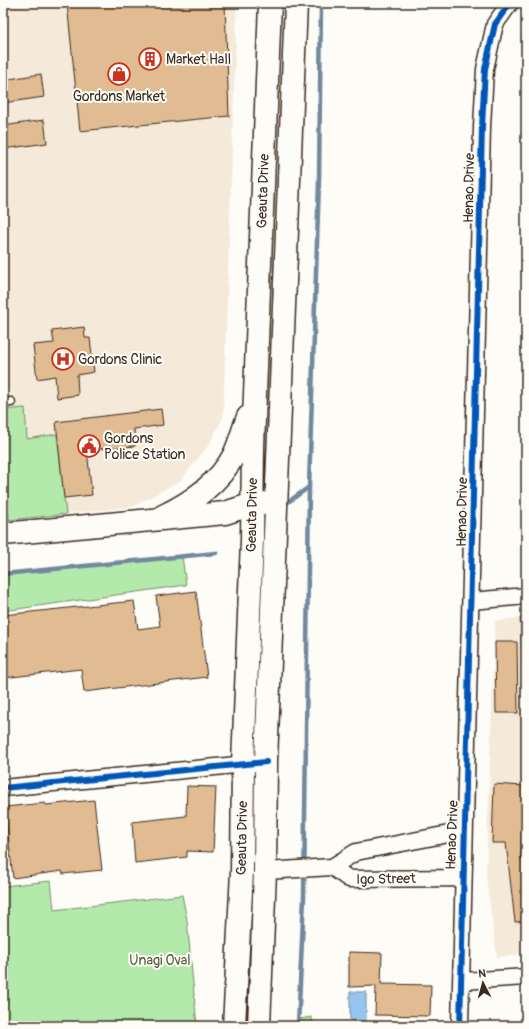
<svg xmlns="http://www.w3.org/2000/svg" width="529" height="1029" font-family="Pangolin,sans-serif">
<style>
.built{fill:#f5e9d9}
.green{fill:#b3eaac;stroke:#778a65}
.water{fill:#95c6f1;stroke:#71889d}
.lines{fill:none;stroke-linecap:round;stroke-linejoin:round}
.stream{stroke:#71889d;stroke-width:4.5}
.building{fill:#e1bc92;stroke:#3b2a1e}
.service-casing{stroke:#3b2a1e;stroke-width:11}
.minor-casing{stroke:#3b2a1e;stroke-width:19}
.secondary-casing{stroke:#3b2a1e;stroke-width:25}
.service{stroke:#fdfcf7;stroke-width:8}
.minor{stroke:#fdfcf7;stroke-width:16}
.secondary{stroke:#fdfcf7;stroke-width:22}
.cycleway-casing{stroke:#fdfcf7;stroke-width:8}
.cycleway{stroke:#0057b8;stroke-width:6}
.labels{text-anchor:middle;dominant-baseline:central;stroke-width:4;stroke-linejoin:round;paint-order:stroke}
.poi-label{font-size:14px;fill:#3b2a1e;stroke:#fdfcf7;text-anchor:start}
.street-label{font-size:14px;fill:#3b2a1e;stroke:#fdfcf7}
.park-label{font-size:14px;fill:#595a42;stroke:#fdfcf7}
</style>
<rect width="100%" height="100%" fill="#fdfcf7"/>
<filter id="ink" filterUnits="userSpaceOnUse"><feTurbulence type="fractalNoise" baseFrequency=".025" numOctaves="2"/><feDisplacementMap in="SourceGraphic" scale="8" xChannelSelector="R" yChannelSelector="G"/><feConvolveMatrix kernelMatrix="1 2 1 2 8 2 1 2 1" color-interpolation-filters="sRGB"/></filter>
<g filter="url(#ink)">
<path class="built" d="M 3,3 L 237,3 L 223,418 L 208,446 L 180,481 L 132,507 L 3,520 Z
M 526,617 L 526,954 L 497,957 L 486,877 L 495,621 Z"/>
<path class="green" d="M 25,408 L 27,439 L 57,434 L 66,514 L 9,520 L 3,459 L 3,410 Z
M 182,556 L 186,585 L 3,611 L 3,574 Z
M 526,617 L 526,722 L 520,618 Z
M 51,881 L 54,910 L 182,895 L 187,920 L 197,1026 L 3,1026 L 3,886 Z
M 311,1017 L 315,1026 L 292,1026 L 300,1019 Z"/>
<path class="water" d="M 350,992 L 366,992 L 366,1021 L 350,1020 Z"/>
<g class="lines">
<path class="stream" d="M 284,505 L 309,487
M 3,574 L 216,553
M 298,1026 L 304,898 L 309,487 L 319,181 L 321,3"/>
</g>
<path class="building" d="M 67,3 L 225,3 L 229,116 L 80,131 Z
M 41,74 L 44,97 L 3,103 L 3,80 Z
M 44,120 L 47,143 L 3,149 L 3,126 Z
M 84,327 L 85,338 L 90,338 L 94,372 L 77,375 L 78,395 L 57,398 L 55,376 L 37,379 L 33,345 L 54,343 L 52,331 Z
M 161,409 L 163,425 L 134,429 L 135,446 L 87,450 L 92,495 L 64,498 L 56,422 Z
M 196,591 L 207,677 L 84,692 L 81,669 L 3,678 L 3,615 L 134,601 L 138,629 L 160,626 L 156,596 Z
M 495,642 L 517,642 L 518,713 L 496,713 Z
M 494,784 L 523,786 L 521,859 L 526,859 L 526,921 L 515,922 L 506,843 L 492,843 Z
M 187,786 L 216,787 L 213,852 L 187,851 L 187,857 L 135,863 L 132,822 L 186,816 Z
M 94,800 L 102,870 L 63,874 L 62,871 L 13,878 L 5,807 L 45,803 L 46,805 Z
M 349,952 L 382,953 L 381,984 L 431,985 L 430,1016 L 375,1015 L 376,986 L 349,987 Z"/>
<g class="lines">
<g class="service-casing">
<path id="service" d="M 3,403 L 11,402"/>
</g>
<g class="minor-casing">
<path id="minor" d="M 472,601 L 526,596
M 3,788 L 266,762
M 332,867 L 356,852 L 464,831
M 265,871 L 332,867 L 349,879 L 463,878
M 462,981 L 526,977
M 460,1026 L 482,127 L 485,69 L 495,24 L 510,3"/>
</g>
<g class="secondary-casing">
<path id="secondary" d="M 163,516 C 191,503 220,482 234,455 C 240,443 243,429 248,417
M 3,534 L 225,513 L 253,504 L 267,503
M 234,1026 L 242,872 L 243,764 L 252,540 L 253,446 L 270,3
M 259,1026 L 265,871 L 266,762 L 296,3"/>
</g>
<use href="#service" class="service"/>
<use href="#minor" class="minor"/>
<use href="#secondary" class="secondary"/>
<g class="cycleway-casing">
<path id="cycleway" d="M 3,788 L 266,762
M 460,1026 L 482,127 L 485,69 L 495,24 L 510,3"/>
</g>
<use href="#cycleway" class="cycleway"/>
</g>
</g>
<defs>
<g id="building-ring" transform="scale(1.15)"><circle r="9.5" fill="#fdfcf7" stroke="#c8321e" stroke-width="1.5"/><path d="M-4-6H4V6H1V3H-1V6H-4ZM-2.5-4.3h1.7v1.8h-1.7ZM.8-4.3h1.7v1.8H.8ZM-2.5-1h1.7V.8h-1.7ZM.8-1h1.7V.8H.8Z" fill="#c8321e"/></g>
<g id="shop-ring" transform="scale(1.15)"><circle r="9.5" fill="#fdfcf7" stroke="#c8321e" stroke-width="1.5"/><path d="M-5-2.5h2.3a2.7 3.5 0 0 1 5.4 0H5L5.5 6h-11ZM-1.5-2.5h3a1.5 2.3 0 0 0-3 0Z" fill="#c8321e"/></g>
<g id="hospital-ring" transform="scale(1.15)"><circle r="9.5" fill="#fdfcf7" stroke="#c8321e" stroke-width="1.5"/><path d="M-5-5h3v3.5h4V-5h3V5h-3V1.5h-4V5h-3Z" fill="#c8321e"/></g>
<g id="civic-ring" transform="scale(1.15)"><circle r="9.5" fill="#fdfcf7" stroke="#c8321e" stroke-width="1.5"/><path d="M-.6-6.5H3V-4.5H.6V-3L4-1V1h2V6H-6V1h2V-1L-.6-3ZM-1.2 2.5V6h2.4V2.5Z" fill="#c8321e"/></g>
</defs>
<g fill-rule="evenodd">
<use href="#building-ring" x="150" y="59"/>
<use href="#shop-ring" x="119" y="74"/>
<use href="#hospital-ring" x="63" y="359"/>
<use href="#civic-ring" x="89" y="446"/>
</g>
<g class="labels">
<g class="poi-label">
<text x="166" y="59">Market Hall</text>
<text x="119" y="96" text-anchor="middle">Gordons Market</text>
<text x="78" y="359">Gordons Clinic</text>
<text x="104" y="438">Gordons<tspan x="104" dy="16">Police Station</tspan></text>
</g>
<g class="street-label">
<text transform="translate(469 188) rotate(-89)">Henao Drive</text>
<text transform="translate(263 191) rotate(-88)">Geauta Drive</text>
<text transform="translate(462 512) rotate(-89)">Henao Drive</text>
<text transform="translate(252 515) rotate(-89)">Geauta Drive</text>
<text transform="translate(452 835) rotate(-88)">Henao Drive</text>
<text transform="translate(242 838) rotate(-89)">Geauta Drive</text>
<text transform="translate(386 879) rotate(-1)">Igo Street</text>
</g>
<g class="park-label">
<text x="160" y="960">Unagi Oval</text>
</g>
</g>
<rect width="529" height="1029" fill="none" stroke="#fdfcf7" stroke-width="16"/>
<rect x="8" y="8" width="513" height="1013" fill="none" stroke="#3b2a1e" stroke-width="1.5" filter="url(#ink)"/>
<g transform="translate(483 983) rotate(354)" stroke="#fdfcf7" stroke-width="3" paint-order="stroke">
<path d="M0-3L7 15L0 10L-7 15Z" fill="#3b2a1e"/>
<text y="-6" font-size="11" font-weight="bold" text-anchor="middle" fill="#3b2a1e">N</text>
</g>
</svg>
